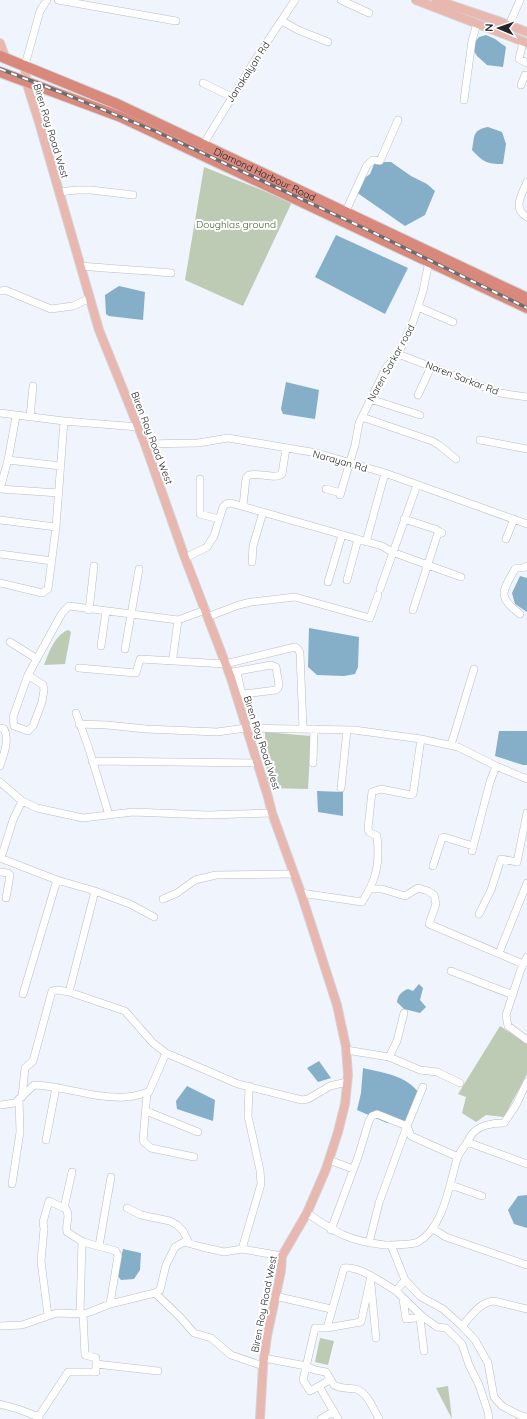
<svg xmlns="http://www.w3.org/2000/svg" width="527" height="1419" font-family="Quicksand,sans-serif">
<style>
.green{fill:#becbb4}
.water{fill:#85aec8}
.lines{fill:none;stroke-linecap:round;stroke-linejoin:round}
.minor-casing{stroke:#b9bcc4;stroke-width:8}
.major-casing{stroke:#d3d3d4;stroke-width:10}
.highway-casing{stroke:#d3d3d4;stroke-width:12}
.minor{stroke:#fff;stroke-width:7}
.major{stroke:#e8b8b0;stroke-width:8}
.highway{stroke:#d9887c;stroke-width:10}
.rail-casing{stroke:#6b6d72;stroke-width:3.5}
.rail{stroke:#fff;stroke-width:2;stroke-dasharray:6;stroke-linecap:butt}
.labels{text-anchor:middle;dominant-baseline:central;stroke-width:4;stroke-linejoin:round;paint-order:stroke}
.street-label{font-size:10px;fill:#222427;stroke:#fff}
.park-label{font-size:10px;fill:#44602a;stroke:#fff}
</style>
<rect width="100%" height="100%" fill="#f0f4fc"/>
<path class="green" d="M 204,167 L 292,202 L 243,306 L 185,280 Z
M 68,630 L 71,632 L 65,664 L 44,665 C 49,652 55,635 68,630 Z
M 265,732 L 311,736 L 308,789 L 270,788 L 267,782 Z
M 500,1026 L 527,1044 L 527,1074 L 504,1117 L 486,1115 L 476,1122 L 462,1113 L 466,1097 L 458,1094 Z
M 320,1338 L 334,1341 L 328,1365 L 315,1362 Z
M 448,1386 L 452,1419 L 436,1388 Z"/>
<path class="water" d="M 486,35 L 495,39 L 506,47 L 503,67 L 487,65 L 477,56 L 474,51 L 475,42 L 479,37 Z
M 488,127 L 502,132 L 506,144 L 503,164 C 487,164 483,162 472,150 C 475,136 472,130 488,127 Z
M 375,162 L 391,162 L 411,176 L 427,184 L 435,191 L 425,215 L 405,226 L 356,192 L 362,180 L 370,174 Z
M 336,235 L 408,268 L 385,314 L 315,277 Z
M 119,286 L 145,292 L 143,320 L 109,316 L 106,314 L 105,295 Z
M 286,382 L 319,390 L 315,419 L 283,414 L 281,409 Z
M 520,576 L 527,578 L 527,612 L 515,604 L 512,593 Z
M 309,628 L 359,637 L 358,667 L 355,674 L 344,676 L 317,675 L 308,667 Z
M 499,731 L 527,731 L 527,765 L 523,765 L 495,756 Z
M 317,791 L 343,792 L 343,816 L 318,812 Z
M 419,984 L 423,988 L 420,1000 L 426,1007 L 420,1013 L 404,1009 L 397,1002 C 398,995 402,991 408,989 L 413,991 Z
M 319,1061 L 331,1078 L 318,1082 L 307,1068 Z
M 363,1068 C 384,1073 406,1075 420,1094 L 414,1112 L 404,1123 L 387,1123 L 357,1110 L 361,1093 Z
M 187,1086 L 215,1100 L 213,1121 L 177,1109 L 176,1101 Z
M 527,1195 L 527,1228 L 514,1224 L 508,1210 L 518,1196 Z
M 123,1249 L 141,1253 L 140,1270 L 134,1279 L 121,1280 L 117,1275 Z"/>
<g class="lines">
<g class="minor-casing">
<path id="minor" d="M 58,0 L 176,21
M 341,0 L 369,13
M 282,21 L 298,30 L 328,42
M 509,25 L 520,0
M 523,42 L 519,59 L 527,63
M 25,65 L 40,11 L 47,0
M 203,83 L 232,97
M 521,85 L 525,75
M 464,100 L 472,41 L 477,23
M 201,148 L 255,60 L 295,0
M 527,182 C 522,194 512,209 527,217
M 59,192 L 77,190 L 91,190 L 133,195
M 345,213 L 367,165 L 373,160 L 380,161 L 398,120
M 81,266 C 111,269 141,270 171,273
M 0,291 L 5,290 L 51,309 L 73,306 L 90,298
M 418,307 L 453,322
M 398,354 L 500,393 L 527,397
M 418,395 L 431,367
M 370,399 L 420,415
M 0,413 L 64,421 L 138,427
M 30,417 L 33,386
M 362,417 L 432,441 L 439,445 L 456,459
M 480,440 L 527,449
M 145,444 L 198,443 L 228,438 L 317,453 L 385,473 L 527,524
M 8,460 L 16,416
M 200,479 L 200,514 L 219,519
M 0,489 L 8,460 L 61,466
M 0,489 L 59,493
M 326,489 L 341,493
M 340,495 L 355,445 L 359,423 L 386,368 L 398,354 L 413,322 L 423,291 L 429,261
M 243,506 L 246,478 L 249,475 C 259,472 275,480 282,474 L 286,448
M 404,519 L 435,529 L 440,532
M 0,520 L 56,527
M 506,539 L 514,519
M 366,542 L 385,473
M 0,554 L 52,561
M 185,558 L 207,547 L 214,536 L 223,507 L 226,504 L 231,503 L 382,546 L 392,552 L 461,577
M 252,562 L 253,546 L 263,512
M 347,580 L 358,539
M 328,582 L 342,535
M 0,583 L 42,593 L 48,589 L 56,527 L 64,421
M 380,589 L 417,485
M 89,610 L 94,566
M 413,610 L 437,536 L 440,532 L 442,533
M 520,614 C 496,596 503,591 515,569 L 517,568 L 523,568 L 527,566
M 207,617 L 239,605 L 251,602 L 295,597 L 370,618 L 378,595
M 10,642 L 37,659
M 101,646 L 106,611
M 125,649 L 139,569
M 173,657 L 178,620
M 79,668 L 136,673 L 140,659 L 225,664 L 295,647 L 298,649 L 300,653 L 303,729
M 229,673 L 233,672 L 271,665 L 276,667 L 279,685 L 278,688 L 276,690 L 244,694 L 241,691 L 237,672
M 28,675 L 43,685 L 44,690 L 42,702 L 33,726 L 28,731 L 14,726 L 13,717 L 28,675 L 62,613 L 69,606 L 178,620 L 205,610
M 76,713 L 89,749 L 109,815
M 79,724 L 107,725 L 146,729 L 217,732 L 246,728 L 354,730 L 421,739 L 458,747 L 496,766 L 527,779
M 0,728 L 4,729 C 10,740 3,756 0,766
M 451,745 L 474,669
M 92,761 L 257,763
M 313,763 L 314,729
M 0,782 L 22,801
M 341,788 L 347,730
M 472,851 L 490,782 L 496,766
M 0,858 L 57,880 L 95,891 L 69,992 L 58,990 L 52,991 L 33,1061 L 25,1068 L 22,1097
M 0,858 L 3,852 L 13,820 L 22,801 L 37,808 L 83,818 L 133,812 L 208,815 L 272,813
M 433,866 L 442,838 L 444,837 L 473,846
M 0,872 L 8,873 L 10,875 L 6,898
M 371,889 L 382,889 L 405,896 L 418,888 L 428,891 L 434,895 L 436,904 L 429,924 L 523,964
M 95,891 L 130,904 L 154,917
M 301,893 L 362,902 C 377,879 380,863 377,836 L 369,832 L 368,828 L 372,792 L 381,789 L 411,795 L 413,794 L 421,739
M 163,899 L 177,893 L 195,880 L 216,875 L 294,874
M 479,914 L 491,890 L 501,859 L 517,862 L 527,813
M 499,953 L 527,883
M 527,957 L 521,969 L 506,1015 L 508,1026 L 527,1040
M 451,971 L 513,995
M 69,992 L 125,1011 L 153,1043 L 166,1053
M 23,994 L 57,880
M 346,1050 L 389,1057 L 420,1070 L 437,1072 L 460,1083
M 389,1057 L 397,1041 L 404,1013
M 147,1093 L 143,1141 L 151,1148 L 194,1157
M 0,1105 L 15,1103 L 34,1085 C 65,1086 94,1099 125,1097 C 133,1097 141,1094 149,1092 L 166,1053 L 238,1084 L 302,1100 L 308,1099 L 330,1086 L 347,1082
M 146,1111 L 198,1132
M 46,1140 L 56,1087
M 467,1142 L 527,1164
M 329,1160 L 353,1169
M 12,1184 L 20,1132 L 19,1099
M 451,1185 L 482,1196
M 64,1208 L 72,1172
M 127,1208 L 141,1215 L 170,1221 L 177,1225 L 183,1231 L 189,1243
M 307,1213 C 336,1233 349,1241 385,1245 C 392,1245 411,1245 418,1242 C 444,1227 449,1185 457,1159 C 459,1153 463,1148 467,1143 C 469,1139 471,1134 475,1131 C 483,1124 494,1123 504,1123 L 516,1105 L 527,1082
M 433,1229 L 446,1237 L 527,1265
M 331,1230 L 358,1157 L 369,1121 L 372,1116 L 377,1114 L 407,1126 L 423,1087
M 369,1243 L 379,1203 L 407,1126 L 411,1136 L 458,1157
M 391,1245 L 405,1280 L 421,1297 L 443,1309 L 462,1326 L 475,1340 L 488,1363 L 494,1397 L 502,1406 L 519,1415 L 527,1417
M 99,1246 L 111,1177
M 242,1249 L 261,1184 L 260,1170 L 248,1116 L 249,1086
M 371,1284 L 376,1338
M 396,1291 L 423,1317 L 437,1327 L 446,1328 L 462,1344 L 469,1365 L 479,1385 L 488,1412 L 489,1419
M 155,1293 L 180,1317 L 194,1333 L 211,1338 L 231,1355 L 263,1366
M 275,1296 L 331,1309
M 403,1299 L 406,1319 L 423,1317
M 80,1314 L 82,1241
M 48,1316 L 41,1261 L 44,1229 L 43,1222 L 49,1201 L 66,1209 C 71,1216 65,1224 67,1232 L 83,1242 L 116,1251 L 118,1256 L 110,1304
M 420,1318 L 424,1351
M 0,1326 L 22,1325 L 57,1313 L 83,1314 L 90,1312 L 110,1304 L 155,1293 L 160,1290 L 166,1265 L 175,1247 L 184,1242 L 202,1247 L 224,1252 L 242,1249 L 282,1256
M 462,1326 C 471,1316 480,1302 494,1301 L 527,1309
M 327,1328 L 361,1322 L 371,1276
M 264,1358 L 306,1366 L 315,1370 L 326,1372 L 334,1385 C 341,1389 348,1388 356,1389 C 367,1392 374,1410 379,1419
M 96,1364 L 158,1371
M 330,1380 L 310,1391 L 303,1380 L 315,1328 L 327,1328 L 344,1268 C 360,1266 383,1283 396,1291 L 405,1280
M 319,1386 L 338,1419
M 0,1404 L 18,1409 L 39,1417
M 37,1419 L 68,1372 L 96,1372 L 96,1358 L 85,1355 L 83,1314
M 321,1419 L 334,1411"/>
</g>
<g class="major-casing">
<path id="major" d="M 416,0 L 527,43
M 436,0 L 498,21 L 527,32
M 0,43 L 5,57
M 25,65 L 26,81 L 39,122 L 99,330 L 145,444 L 185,558 L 231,678 L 268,797 L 272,813 L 301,893 L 337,1005 L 346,1047 L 348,1075 L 345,1104 L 338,1132 L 326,1169 L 307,1213 L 282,1256 L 281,1271 L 267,1336 L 263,1366 L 260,1419"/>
</g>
<g class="highway-casing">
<g id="highway">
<path id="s1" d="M 0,56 L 117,104 L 527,298"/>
<path d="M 0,72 L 121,117 L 527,308"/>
</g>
</g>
<use href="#minor" class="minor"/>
<use href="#major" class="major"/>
<use href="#highway" class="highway"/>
<g class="rail-casing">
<path id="rail" d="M 0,69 L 60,92 L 155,131 L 368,230 L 527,308"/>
</g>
<use href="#rail" class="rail"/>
</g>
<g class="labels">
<g class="street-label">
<text transform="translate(248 72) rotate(-57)">Janakalyan Rd</text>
<text transform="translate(51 131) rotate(73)">Biren Roy Road West</text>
<text stroke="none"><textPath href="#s1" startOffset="290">Diamond Harbour Road</textPath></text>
<text transform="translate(391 363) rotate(-61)">Naren Sarkar road</text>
<text transform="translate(462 378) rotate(21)">Naren Sarkar Rd</text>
<text transform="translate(152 438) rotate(69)">Biren Roy Road West</text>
<text transform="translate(340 461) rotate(16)">Narayan Rd</text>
<text transform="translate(262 743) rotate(72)">Biren Roy Road West</text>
<text transform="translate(264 1304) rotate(-79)">Biren Roy Road West</text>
</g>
<g class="park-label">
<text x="236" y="224">Doughlas ground</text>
</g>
</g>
<g transform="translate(499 28) rotate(272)" stroke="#ffffff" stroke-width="3" paint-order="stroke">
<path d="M0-3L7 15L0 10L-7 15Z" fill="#222427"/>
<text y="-6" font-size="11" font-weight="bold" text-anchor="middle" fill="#222427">N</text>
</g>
</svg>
